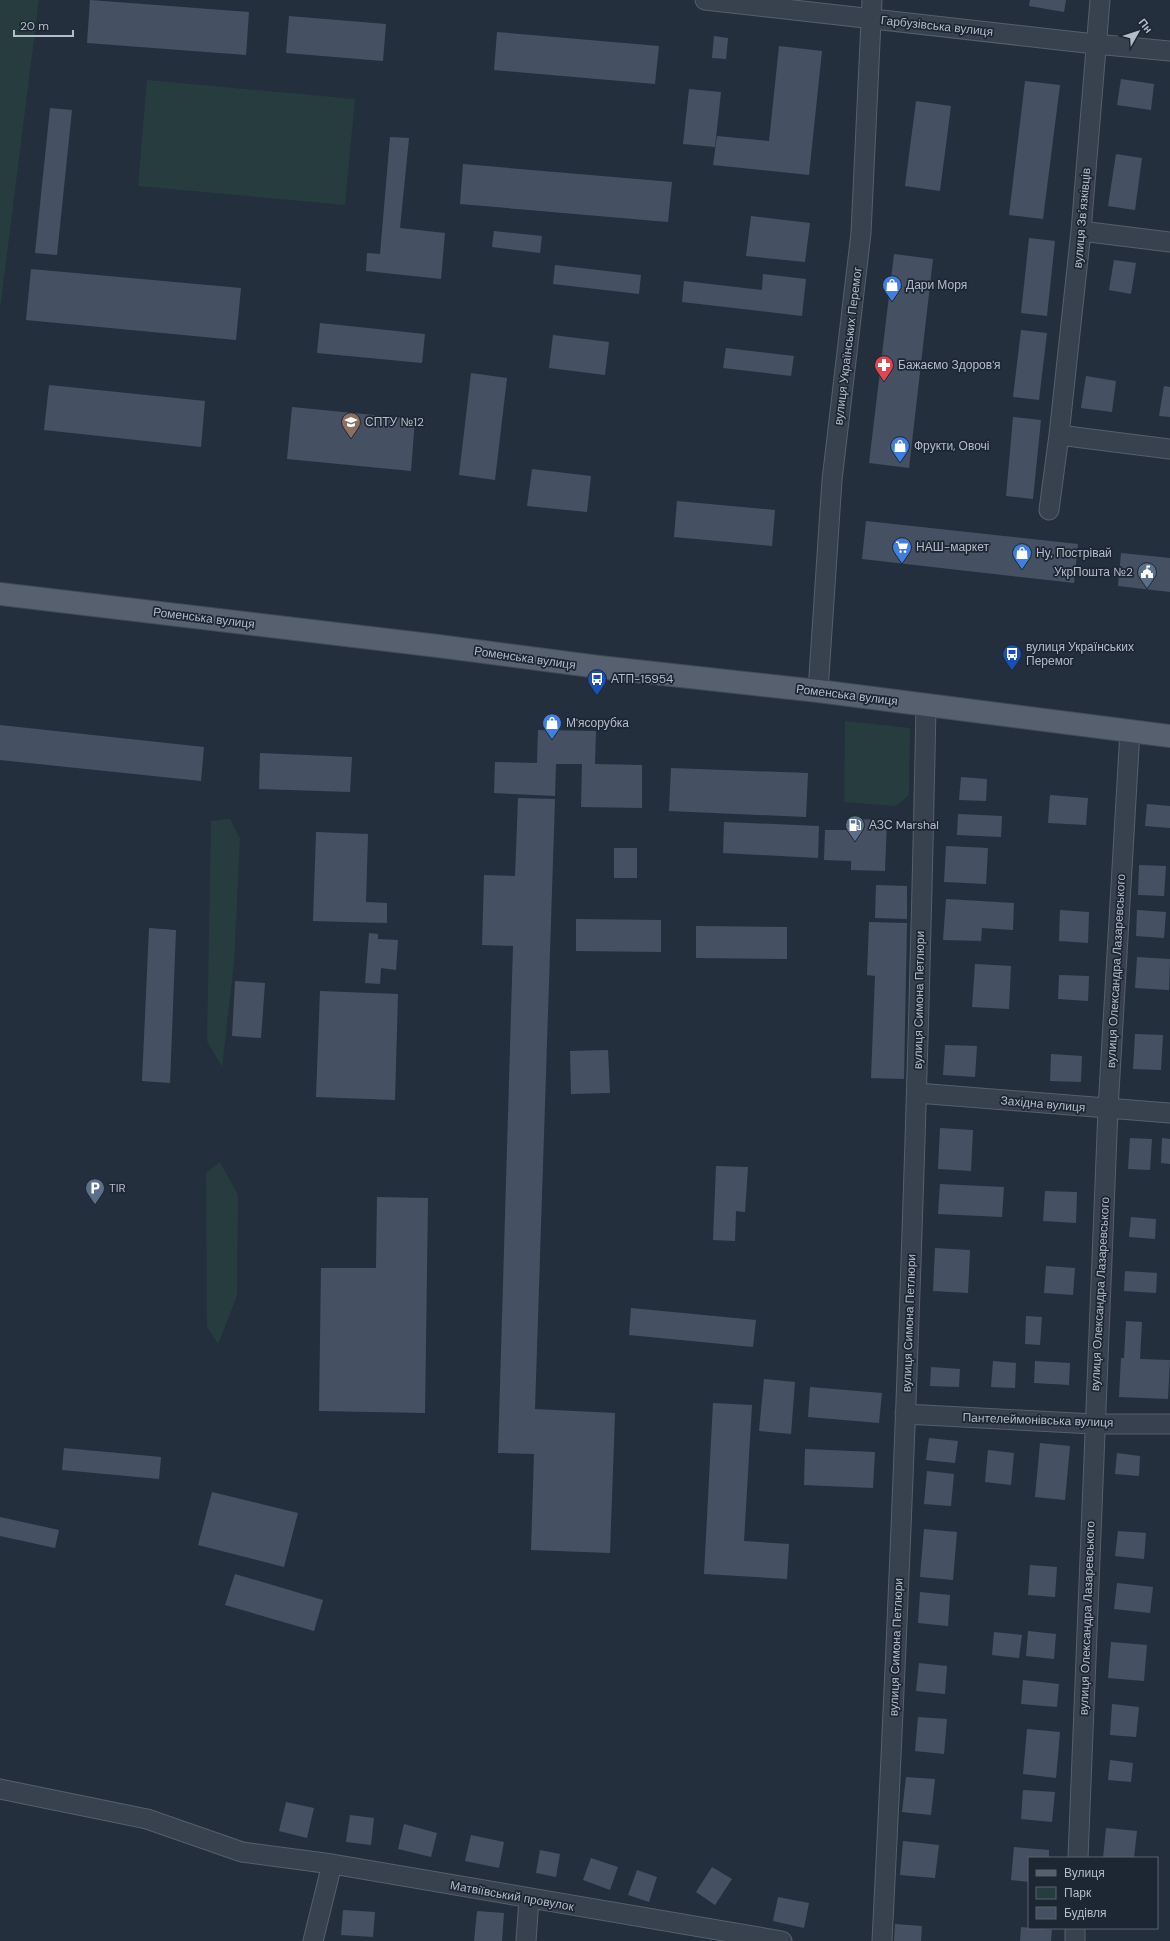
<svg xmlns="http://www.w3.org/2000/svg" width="1170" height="1941" font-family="'DM Sans',sans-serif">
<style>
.green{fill:#263c3f}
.building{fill:#455162}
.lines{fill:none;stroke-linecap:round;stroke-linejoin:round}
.street-casing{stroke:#565f6c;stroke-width:21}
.primary-casing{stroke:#414a57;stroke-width:24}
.street{stroke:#38414e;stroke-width:19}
.primary{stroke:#56606e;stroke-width:22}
.labels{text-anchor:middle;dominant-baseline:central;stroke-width:3.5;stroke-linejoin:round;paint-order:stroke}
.street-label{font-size:12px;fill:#b4bcc9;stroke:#1d2633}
.poi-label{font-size:12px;fill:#b4bcc9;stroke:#1d2633;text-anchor:start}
</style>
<rect width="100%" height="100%" fill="#242f3e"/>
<path class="green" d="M 0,0 L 39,0 L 0,309 Z
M 147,80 L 355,99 L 345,205 L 138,186 Z
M 845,721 L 910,728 L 909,795 L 896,806 L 844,802 Z
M 230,819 L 240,839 L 234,963 L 222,1067 L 207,1041 L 211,821 Z
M 220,1162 L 238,1195 L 237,1296 L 218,1344 L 207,1327 L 206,1173 Z"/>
<path class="building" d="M 90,0 L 249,12 L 246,55 L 87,43 Z
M 1030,0 L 1066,0 L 1064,12 L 1029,6 Z
M 289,16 L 386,24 L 383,61 L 286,53 Z
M 497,32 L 659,46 L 655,84 L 494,70 Z
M 714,36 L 728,38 L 726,59 L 712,58 Z
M 779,46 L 822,51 L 809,175 L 713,165 L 717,136 L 769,141 Z
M 1121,79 L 1154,84 L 1151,110 L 1117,105 Z
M 1025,81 L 1060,85 L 1043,219 L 1009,215 Z
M 689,89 L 721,92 L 715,147 L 683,144 Z
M 916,101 L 951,106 L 940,191 L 905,186 Z
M 50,108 L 72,110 L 57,255 L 35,253 Z
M 390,137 L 409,138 L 400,228 L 445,233 L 441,279 L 366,271 L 367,253 L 380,254 Z
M 1116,154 L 1142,158 L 1135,210 L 1108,206 Z
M 463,164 L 672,182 L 668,222 L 460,204 Z
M 751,216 L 810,223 L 805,262 L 746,256 Z
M 494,231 L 542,236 L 540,253 L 492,247 Z
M 1029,238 L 1055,241 L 1047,316 L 1021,313 Z
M 894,254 L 933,259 L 909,468 L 869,463 Z
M 1114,260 L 1136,263 L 1131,294 L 1109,290 Z
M 555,265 L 641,275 L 639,294 L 553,284 Z
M 31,269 L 241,288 L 236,340 L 26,320 Z
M 763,274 L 806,279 L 802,316 L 682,302 L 684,281 L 762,290 Z
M 320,323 L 425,334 L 422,363 L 317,353 Z
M 1021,330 L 1047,333 L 1039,400 L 1013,397 Z
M 553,335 L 609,342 L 605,375 L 549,368 Z
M 726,348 L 794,356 L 791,376 L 723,368 Z
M 471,373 L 507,378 L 495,480 L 459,475 Z
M 1086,376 L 1116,381 L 1112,412 L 1081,408 Z
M 49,385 L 205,401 L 201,447 L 44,430 Z
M 1164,386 L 1170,387 L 1170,417 L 1159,416 Z
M 292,407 L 415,419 L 411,471 L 287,459 Z
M 1013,417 L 1041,420 L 1033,499 L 1006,496 Z
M 532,469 L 591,476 L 587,512 L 527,506 Z
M 677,501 L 775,510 L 772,546 L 674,537 Z
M 866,521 L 1078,544 L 1074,583 L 862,559 Z
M 1121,553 L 1170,558 L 1170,592 L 1118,586 Z
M 0,725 L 204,747 L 201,781 L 0,760 Z
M 538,730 L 596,731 L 595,764 L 642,765 L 642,808 L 581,807 L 582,764 L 556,764 L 555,796 L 494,793 L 495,762 L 537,763 Z
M 260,753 L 352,757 L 350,792 L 259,789 Z
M 671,768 L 808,773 L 806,817 L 669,811 Z
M 961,777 L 987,779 L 986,801 L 959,800 Z
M 1050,795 L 1088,798 L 1086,825 L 1048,823 Z
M 518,798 L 555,799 L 535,1409 L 615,1413 L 610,1553 L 531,1550 L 534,1454 L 498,1453 L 513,946 L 482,945 L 484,875 L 515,876 Z
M 1147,804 L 1170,806 L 1170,828 L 1145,826 Z
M 958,814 L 1002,816 L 1001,837 L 957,835 Z
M 853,819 L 887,820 L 885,871 L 851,870 L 851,861 L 824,860 L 825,830 L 853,830 Z
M 724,822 L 819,826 L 818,858 L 723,853 Z
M 316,832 L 368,834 L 366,902 L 387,903 L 387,923 L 313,921 Z
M 946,846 L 988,848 L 986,884 L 944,882 Z
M 614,848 L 637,848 L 637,878 L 614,878 Z
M 1139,865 L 1166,866 L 1164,896 L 1138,895 Z
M 876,885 L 907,886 L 907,919 L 875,918 Z
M 946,899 L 1014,903 L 1013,930 L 982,928 L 981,941 L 943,940 Z
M 1060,910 L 1089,912 L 1088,943 L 1059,941 Z
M 1137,910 L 1166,912 L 1164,938 L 1136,936 Z
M 576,919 L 661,920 L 661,952 L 576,951 Z
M 869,922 L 907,923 L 904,1079 L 871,1078 L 875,976 L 867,975 Z
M 696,926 L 787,927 L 787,959 L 696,958 Z
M 149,928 L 176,930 L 170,1083 L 142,1081 Z
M 369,933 L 378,934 L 378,939 L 398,940 L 396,970 L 381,968 L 380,984 L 365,983 Z
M 1137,957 L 1170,959 L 1169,990 L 1135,988 Z
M 975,964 L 1011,966 L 1009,1009 L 972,1007 Z
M 1059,975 L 1089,976 L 1088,1001 L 1058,999 Z
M 235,981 L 265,983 L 261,1038 L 232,1036 Z
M 320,991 L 398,994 L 395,1100 L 316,1097 Z
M 1135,1034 L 1163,1035 L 1161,1070 L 1133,1069 Z
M 945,1045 L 977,1046 L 975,1077 L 943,1075 Z
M 608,1050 L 610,1093 L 571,1094 L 570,1051 Z
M 1051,1054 L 1082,1056 L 1081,1082 L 1050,1081 Z
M 940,1128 L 973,1130 L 971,1171 L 938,1169 Z
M 1130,1138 L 1152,1139 L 1150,1170 L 1128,1169 Z
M 1162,1138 L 1170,1139 L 1170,1164 L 1161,1163 Z
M 716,1166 L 748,1167 L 745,1212 L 736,1211 L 735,1241 L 713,1240 Z
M 940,1184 L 1004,1187 L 1002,1217 L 938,1214 Z
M 1045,1191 L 1077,1192 L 1076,1223 L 1043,1221 Z
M 377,1197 L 428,1198 L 425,1413 L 319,1411 L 321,1268 L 376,1268 Z
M 1131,1217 L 1156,1219 L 1155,1239 L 1129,1237 Z
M 935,1248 L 970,1250 L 968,1293 L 933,1291 Z
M 1046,1266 L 1075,1268 L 1073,1295 L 1044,1293 Z
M 1125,1271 L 1157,1273 L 1156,1293 L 1124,1291 Z
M 631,1308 L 756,1320 L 753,1347 L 629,1335 Z
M 1026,1316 L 1042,1317 L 1040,1345 L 1025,1344 Z
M 1126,1321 L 1142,1322 L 1140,1359 L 1170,1360 L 1168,1399 L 1119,1397 L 1121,1358 L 1124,1358 Z
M 993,1361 L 1016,1363 L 1015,1388 L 991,1387 Z
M 1035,1361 L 1070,1363 L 1069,1385 L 1034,1383 Z
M 931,1367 L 960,1369 L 959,1387 L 930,1386 Z
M 764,1379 L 795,1382 L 791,1434 L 759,1431 Z
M 810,1387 L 882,1393 L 879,1423 L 808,1417 Z
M 713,1403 L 752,1405 L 744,1541 L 789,1544 L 787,1579 L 704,1574 Z
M 929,1438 L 958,1441 L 955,1463 L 926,1460 Z
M 1040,1443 L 1070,1446 L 1065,1500 L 1035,1497 Z
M 64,1448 L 161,1457 L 159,1479 L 62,1470 Z
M 805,1449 L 875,1452 L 873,1488 L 804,1485 Z
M 988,1450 L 1014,1453 L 1011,1485 L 985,1482 Z
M 1117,1453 L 1140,1456 L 1139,1476 L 1115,1474 Z
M 927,1471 L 954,1474 L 951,1506 L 924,1504 Z
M 212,1492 L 298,1513 L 284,1567 L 198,1545 Z
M 0,1517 L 59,1530 L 55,1548 L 0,1536 Z
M 924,1529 L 957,1532 L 953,1580 L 920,1577 Z
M 1118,1531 L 1146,1533 L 1144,1559 L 1115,1556 Z
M 1030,1565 L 1057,1567 L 1055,1597 L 1028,1595 Z
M 235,1574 L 323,1600 L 314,1631 L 225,1605 Z
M 1117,1583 L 1153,1587 L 1150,1613 L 1114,1609 Z
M 920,1592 L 950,1595 L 948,1626 L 918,1623 Z
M 1028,1631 L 1056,1634 L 1054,1659 L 1026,1656 Z
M 994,1632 L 1022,1635 L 1019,1658 L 992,1655 Z
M 1111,1642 L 1147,1645 L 1144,1681 L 1108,1678 Z
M 919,1663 L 947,1666 L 945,1694 L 916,1691 Z
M 1023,1680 L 1059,1684 L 1057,1707 L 1021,1704 Z
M 1112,1704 L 1139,1707 L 1136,1737 L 1110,1735 Z
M 918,1717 L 947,1719 L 944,1754 L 915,1751 Z
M 1027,1729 L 1060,1732 L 1056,1778 L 1023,1774 Z
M 1110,1760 L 1133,1763 L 1131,1782 L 1108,1780 Z
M 906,1777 L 935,1779 L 931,1815 L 902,1812 Z
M 1023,1790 L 1055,1792 L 1052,1822 L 1021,1819 Z
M 286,1802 L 314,1808 L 307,1838 L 279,1831 Z
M 350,1815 L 374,1818 L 371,1845 L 346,1842 Z
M 404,1824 L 437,1833 L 431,1857 L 398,1849 Z
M 1106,1828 L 1137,1831 L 1134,1858 L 1103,1858 Z
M 471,1835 L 504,1842 L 499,1868 L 465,1861 Z
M 903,1841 L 939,1845 L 935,1878 L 900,1875 Z
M 1014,1847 L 1049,1850 L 1049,1858 L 1029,1858 L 1029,1882 L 1011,1880 Z
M 540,1850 L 560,1854 L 556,1877 L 536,1873 Z
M 591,1858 L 618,1867 L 610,1890 L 583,1880 Z
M 712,1867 L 732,1879 L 715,1905 L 696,1892 Z
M 637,1870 L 657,1877 L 649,1902 L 628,1895 Z
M 778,1897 L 809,1903 L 804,1928 L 773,1921 Z
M 343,1910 L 375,1912 L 373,1937 L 341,1935 Z
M 477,1911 L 504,1913 L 502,1941 L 474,1941 Z
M 895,1924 L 922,1926 L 921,1941 L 894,1941 Z
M 1021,1927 L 1052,1930 L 1051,1941 L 1020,1941 Z"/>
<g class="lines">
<g class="street-casing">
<path id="street" d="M 705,0 L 1095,44 L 1170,51
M 1081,231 L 1170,242
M 1059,435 L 1170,449
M 1049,510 L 1059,435 L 1081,231 L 1100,0
M 818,691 L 832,480 L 861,233 L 872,0
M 917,1093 L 1170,1113
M 905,1414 L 1094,1424 L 1170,1424
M 0,1789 L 147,1819 L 242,1852 L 332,1864 L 782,1941
M 1078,1858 L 1108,1109 L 1130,731
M 313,1941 L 332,1864
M 526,1941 L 529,1899
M 882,1941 C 903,1529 918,1118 926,706
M 1075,1941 L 1075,1928"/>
</g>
<g class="primary-casing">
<path id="primary" d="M 0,594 L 438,646 L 599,667 L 818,691 L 1170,736"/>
</g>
<use href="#street" class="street"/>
<use href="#primary" class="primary"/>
</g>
<defs>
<g id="shop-pin" transform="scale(1)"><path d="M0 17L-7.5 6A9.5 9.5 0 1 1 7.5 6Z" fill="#3f7fe0" stroke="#1d2633"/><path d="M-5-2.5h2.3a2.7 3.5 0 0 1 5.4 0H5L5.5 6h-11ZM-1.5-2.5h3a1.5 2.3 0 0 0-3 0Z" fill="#fff"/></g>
<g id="pharmacy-pin" transform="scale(1)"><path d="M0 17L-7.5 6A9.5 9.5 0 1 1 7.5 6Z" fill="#e0444e" stroke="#1d2633"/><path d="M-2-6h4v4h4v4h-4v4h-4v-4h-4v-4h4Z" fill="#fff"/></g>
<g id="university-pin" transform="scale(1)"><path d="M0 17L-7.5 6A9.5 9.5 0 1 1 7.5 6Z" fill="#8d6e63" stroke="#1d2633"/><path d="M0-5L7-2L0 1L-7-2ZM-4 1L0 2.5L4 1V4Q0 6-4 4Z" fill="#fff"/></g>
<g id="supermarket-pin" transform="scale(1)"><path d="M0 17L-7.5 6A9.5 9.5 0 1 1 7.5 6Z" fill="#3f7fe0" stroke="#1d2633"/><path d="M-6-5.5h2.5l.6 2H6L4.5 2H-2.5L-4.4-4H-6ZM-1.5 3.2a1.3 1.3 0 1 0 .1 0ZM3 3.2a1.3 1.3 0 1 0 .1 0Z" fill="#fff"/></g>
<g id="civic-pin" transform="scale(1)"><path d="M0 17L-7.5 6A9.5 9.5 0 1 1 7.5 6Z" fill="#5c6f8a" stroke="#1d2633"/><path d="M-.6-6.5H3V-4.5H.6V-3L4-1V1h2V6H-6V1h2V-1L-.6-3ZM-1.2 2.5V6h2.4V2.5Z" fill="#fff"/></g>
<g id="bus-pin" transform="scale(1)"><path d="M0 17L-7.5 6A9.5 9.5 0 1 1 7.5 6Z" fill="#1a4fb4" stroke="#1d2633"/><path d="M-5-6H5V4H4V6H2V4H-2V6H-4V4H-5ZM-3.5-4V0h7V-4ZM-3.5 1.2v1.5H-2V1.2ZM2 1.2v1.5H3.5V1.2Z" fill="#fff"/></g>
<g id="fuel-pin" transform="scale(1)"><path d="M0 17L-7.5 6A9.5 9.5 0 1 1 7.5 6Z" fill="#5c6f8a" stroke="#1d2633"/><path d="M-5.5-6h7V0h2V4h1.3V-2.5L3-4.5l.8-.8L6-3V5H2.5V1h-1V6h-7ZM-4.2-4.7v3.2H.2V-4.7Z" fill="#fff"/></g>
<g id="parking-pin" transform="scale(1)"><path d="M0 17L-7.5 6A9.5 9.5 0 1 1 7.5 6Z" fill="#5c6f8a" stroke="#1d2633"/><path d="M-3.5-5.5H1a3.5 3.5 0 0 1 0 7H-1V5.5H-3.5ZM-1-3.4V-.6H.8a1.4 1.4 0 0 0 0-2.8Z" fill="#fff"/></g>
</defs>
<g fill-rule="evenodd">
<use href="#shop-pin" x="892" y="285"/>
<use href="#pharmacy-pin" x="884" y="365"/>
<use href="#university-pin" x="351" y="422"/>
<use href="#shop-pin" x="900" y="446"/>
<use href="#supermarket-pin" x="902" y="547"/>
<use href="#shop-pin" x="1022" y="553"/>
<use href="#civic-pin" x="1147" y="572"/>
<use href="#bus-pin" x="1012" y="654"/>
<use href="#bus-pin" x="597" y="679"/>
<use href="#shop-pin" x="552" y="723"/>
<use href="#fuel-pin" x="855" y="825"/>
<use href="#parking-pin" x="95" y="1188"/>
</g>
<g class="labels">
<g class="street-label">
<text transform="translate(937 26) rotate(6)">Гарбузівська вулиця</text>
<text transform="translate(1082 218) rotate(-85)">вулиця Звʼязківців</text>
<text transform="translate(848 346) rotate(-83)">вулиця Українських Перемог</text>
<text transform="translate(204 618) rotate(7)">Роменська вулиця</text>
<text transform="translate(525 658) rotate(8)">Роменська вулиця</text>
<text transform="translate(847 695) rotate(7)">Роменська вулиця</text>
<text transform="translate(1116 971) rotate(-87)">вулиця Олександра Лазаревського</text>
<text transform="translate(919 1000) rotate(-89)">вулиця Симона Петлюри</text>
<text transform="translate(1043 1104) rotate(5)">Західна вулиця</text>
<text transform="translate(1100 1294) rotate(-87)">вулиця Олександра Лазаревського</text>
<text transform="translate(909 1323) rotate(-88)">вулиця Симона Петлюри</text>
<text transform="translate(1038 1420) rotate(2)">Пантелеймонівська вулиця</text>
<text transform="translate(1087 1618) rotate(-88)">вулиця Олександра Лазаревського</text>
<text transform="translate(896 1647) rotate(-88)">вулиця Симона Петлюри</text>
<text transform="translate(512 1896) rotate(10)">Матвіївський провулок</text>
</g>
<g class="poi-label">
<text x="906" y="285">Дари Моря</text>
<text x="898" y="365">Бажаємо Здоров'я</text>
<text x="365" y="422">СПТУ №12</text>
<text x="914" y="446">Фрукти, Овочі</text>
<text x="916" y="547">НАШ-маркет</text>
<text x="1036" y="553">Ну, Пострівай</text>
<text x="1133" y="572" text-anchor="end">УкрПошта №2</text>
<text x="1026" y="647">вулиця Українських<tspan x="1026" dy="14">Перемог</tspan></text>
<text x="611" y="679">АТП-15954</text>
<text x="566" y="723">М'ясорубка</text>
<text x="869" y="825">АЗС Marshal</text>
<text x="109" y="1188">TIR</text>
</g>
</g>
<rect x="1028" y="1857" width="130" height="72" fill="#1d2633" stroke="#59626f"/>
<rect x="1036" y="1870" width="20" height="6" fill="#56606e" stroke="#59626f"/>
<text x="1064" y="1877" font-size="12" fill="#b4bcc9">Вулиця</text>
<rect x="1036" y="1887" width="20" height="12" fill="#263c3f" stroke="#59626f"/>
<text x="1064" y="1897" font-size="12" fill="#b4bcc9">Парк</text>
<rect x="1036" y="1907" width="20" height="12" fill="#455162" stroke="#59626f"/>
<text x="1064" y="1917" font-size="12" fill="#b4bcc9">Будівля</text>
<g transform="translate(1138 32) rotate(51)" stroke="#1d2633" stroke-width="3" paint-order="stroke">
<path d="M0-3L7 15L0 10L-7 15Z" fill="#b4bcc9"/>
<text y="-6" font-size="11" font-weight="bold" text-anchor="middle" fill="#b4bcc9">Пн</text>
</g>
<path d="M14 30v6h59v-6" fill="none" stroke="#b4bcc9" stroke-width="2"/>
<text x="20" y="30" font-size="12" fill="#b4bcc9" stroke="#1d2633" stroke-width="3" paint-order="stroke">20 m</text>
</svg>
